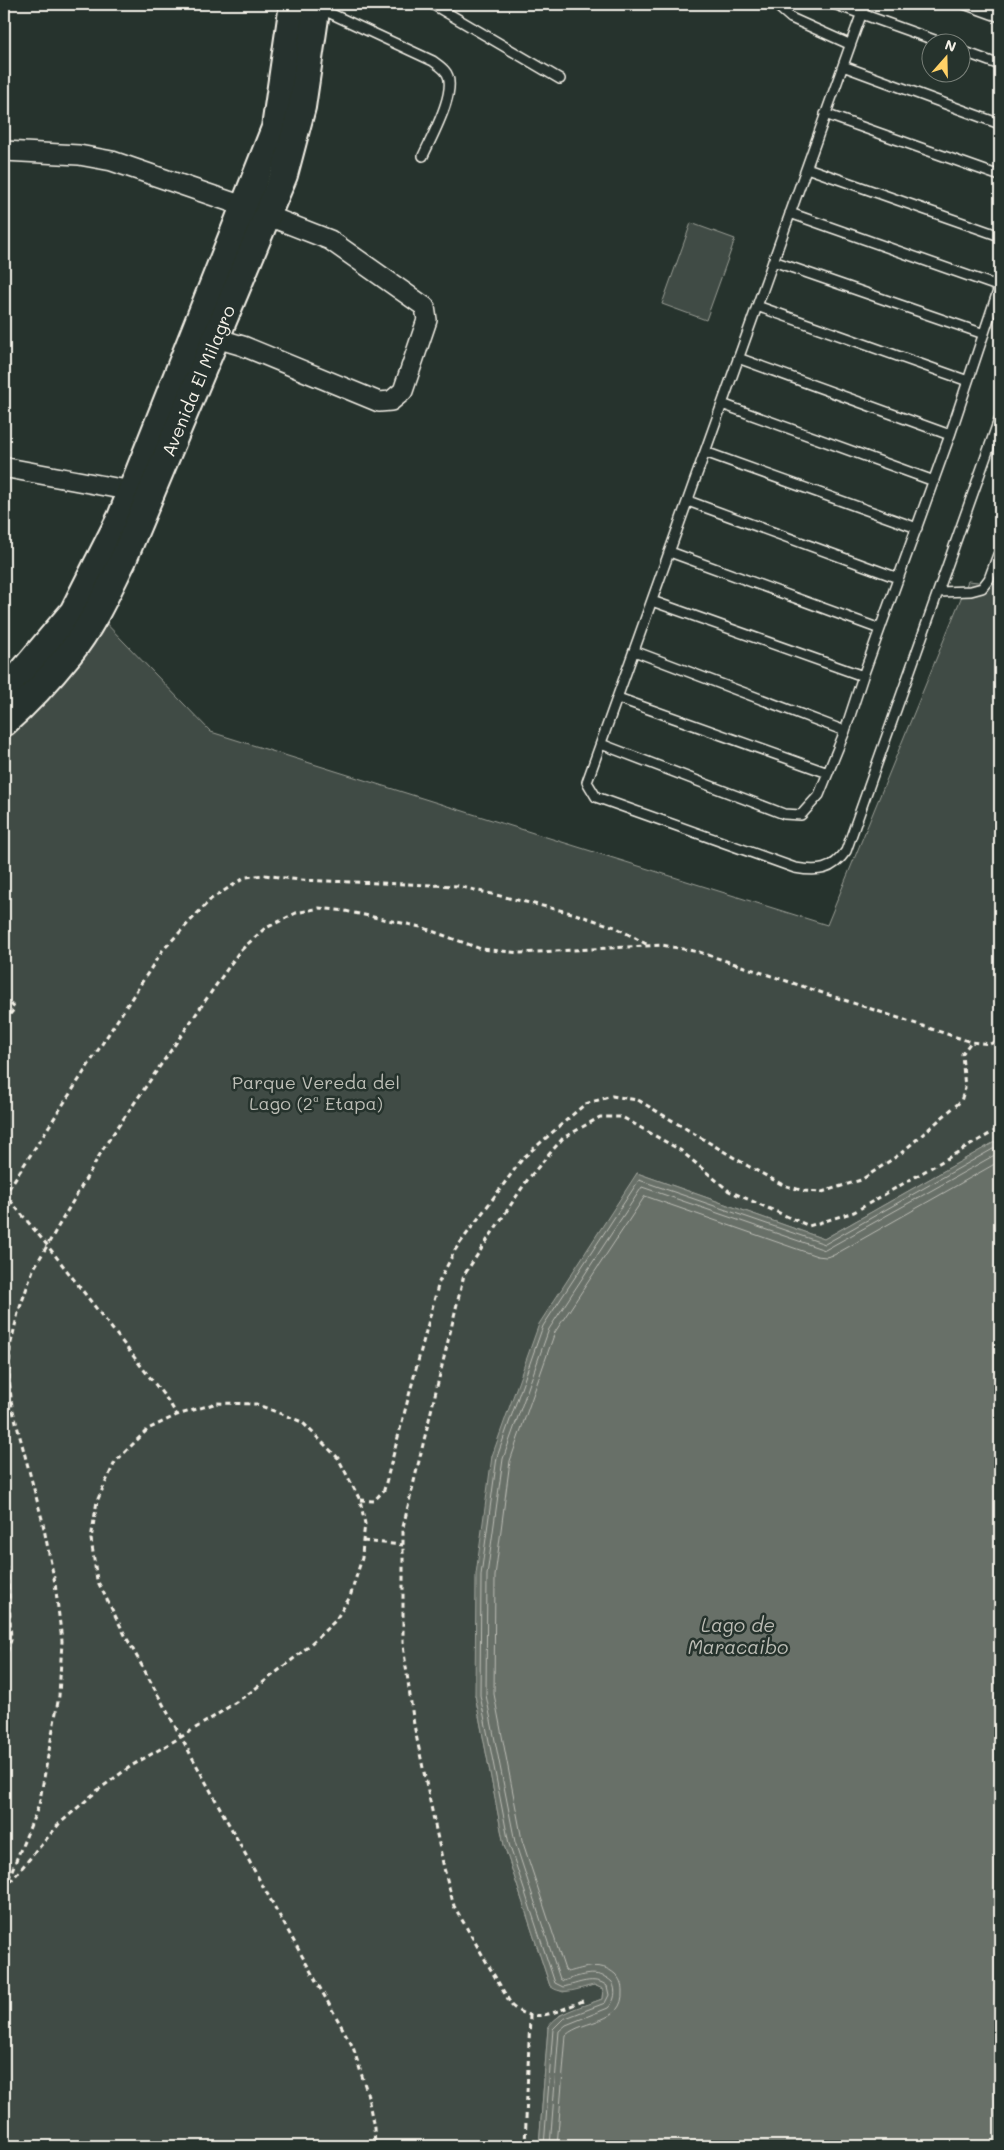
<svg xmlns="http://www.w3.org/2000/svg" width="1004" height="2150" font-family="Mali,sans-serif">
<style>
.green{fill:#414b45;stroke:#9a9e96}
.water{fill:#676f68;stroke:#9fa39b}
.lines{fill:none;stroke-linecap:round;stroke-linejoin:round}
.shore{stroke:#bcbdb5;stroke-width:1}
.service-casing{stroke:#f4f1e8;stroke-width:12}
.minor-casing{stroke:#f4f1e8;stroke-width:22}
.secondary-casing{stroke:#f4f1e8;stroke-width:30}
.path{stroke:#f4f1e8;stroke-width:3;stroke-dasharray:5 4;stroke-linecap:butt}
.service{stroke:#26332d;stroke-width:9}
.minor{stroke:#26332d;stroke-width:19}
.secondary{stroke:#26332d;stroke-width:26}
.labels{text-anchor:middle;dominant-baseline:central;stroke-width:5;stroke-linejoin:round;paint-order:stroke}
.street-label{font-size:18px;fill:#f4f1e8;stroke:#26332d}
.park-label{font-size:18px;fill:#bebfb7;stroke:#26332d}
.water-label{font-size:19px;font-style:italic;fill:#bcbdb5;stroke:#26332d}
</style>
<rect width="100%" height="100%" fill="#26332d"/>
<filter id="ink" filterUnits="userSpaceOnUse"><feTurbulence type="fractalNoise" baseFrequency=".02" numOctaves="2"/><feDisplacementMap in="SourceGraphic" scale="10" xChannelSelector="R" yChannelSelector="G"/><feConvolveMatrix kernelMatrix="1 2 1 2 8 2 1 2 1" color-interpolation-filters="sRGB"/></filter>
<g filter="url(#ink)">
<path class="green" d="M 691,223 L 735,239 L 706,320 L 662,304 Z
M 968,581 L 1000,584 L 1000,1139 L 824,1239 L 637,1173 L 475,1695 L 504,1845 L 550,1986 L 563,1992 L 594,1985 L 603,1989 L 602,1999 L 560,2015 L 548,2028 L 539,2146 L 4,2146 L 4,723 L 96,613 L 211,732 L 827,925 Z"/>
<path class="water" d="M 1000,1139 L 1000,2146 L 539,2146 L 548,2028 C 557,2011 585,2006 602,1999 L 603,1989 L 594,1985 C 579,1988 563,1997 550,1986 L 504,1845 L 475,1695 L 476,1574 L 492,1456 L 539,1324 L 637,1173 L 824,1239 Z"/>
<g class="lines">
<path class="shore" d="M 544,2146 L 553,2029 L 563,2019 L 605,2003 L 609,1995 L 607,1986 C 594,1975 578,1984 563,1987 L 555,1983 L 509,1844 L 480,1695 L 481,1575 L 497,1457 L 543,1326 L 639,1180 L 825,1244 L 1000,1145
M 550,2146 L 559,2031 L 566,2025 L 608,2008 C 615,2001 617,1991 612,1982 C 597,1968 580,1976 563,1981 L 560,1979 L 515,1842 L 486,1695 L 487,1575 L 503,1459 L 549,1329 L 642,1187 L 825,1250 L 1000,1152
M 557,2146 L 566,2035 C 584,2019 624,2024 622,1991 C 622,1984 620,1979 615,1974 C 600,1961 585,1968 568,1972 L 565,1970 L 522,1840 L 494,1694 L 495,1576 L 510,1461 L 555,1332 L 645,1196 L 817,1256 L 826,1257 L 834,1255 L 1000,1161"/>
<g class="service-casing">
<path id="service" d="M 432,4 L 560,79
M 775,4 L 791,18 L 849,44
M 834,4 L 940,42
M 865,4 L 587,782 L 596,797 L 795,868 C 818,872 832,871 846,851 L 1000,417
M 964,4 L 1000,17
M 319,8 L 433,61 C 437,64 442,67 445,71 C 460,87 431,138 423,156
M 962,51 L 1000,65
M 843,66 L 1000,124
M 825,114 L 1000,176
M 807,168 L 1000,236
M 790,213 L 1000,287
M 773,261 L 984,334
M 757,306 L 968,381
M 738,358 L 950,435
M 722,404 L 934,481
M 705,452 L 917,528
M 688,501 L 898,578
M 670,552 L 880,629
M 938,592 L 971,591 L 982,588 L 989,579 L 1000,549
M 652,601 L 863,676
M 634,651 L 845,731
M 618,698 L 828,773
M 601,744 L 784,814 L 801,815 L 819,795 L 845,731 L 863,676 L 950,435 L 1000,285"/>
</g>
<g class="minor-casing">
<path id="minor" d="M 4,151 L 79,155 L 112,161 L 243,206 L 330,240 L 425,307 L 427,320 L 403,391 L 391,401 L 379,402 L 243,346 L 216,338
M 4,470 L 8,468 L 132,491"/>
</g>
<g class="secondary-casing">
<g id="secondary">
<path d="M 4,691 L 14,682 L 73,612 L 121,517 L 275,128 L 293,4"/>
<path id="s1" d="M 4,723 C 27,703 50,678 70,653 C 92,626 107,592 123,560 L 284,175 L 302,107 L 317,4"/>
</g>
</g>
<path class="path" d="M 4,998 L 15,1008 L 4,1022
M 4,1193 L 47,1245 L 169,1402 L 177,1415
M 4,1196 L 162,951 L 211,899 L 246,877 L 264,875 L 299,880 L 458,886 L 572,913 L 615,927 L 648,945
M 360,1500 L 374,1501 L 384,1490 L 439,1282 L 455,1250 L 523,1158 L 585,1104 L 612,1096 L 638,1100 L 748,1166 L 783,1185 L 804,1191 L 822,1192 L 861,1180 L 900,1154 L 961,1101 L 965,1088 L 962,1054 L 971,1042
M 363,1541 L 403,1545
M 4,1558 L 8,1577 L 11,1640 L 4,1662
M 5,1887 L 39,1805 L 59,1696 L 62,1641 L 55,1583 L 42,1519 L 12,1407 L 9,1378 L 10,1347 L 18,1313 L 33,1270 L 106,1144 L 239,952 L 264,929 L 296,913 L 319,908 L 345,911 L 421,927 L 481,949 L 521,953 L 662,945 L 699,952 L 971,1042 L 990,1044 L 1000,1040
M 4,1889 L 59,1824 L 98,1790 L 131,1766 L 181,1737 L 215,1716 L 251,1692 L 302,1652 L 335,1621 L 350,1597 L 362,1558 L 363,1541 L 365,1524 L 360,1500 L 338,1458 L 302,1422 L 256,1404 L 217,1403 L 177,1415 L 148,1429 L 115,1462 L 97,1501 L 91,1539 L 97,1580 L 125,1635 L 181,1737 L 259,1879 L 353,2047 L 367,2092 L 374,2128 L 375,2146
M 583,2001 C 559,2010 534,2026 512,2006 L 454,1906 L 444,1868 L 414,1725 L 403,1645 L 403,1527 L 464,1275 L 528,1179 L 563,1138 L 600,1117 L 622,1117 L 680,1150 L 729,1191 L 809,1226 L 854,1212 L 1000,1128
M 525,2146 L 530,2016"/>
<use href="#service" class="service"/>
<use href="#minor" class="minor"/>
<use href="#secondary" class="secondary"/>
</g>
</g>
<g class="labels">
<g class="street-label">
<text stroke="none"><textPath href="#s1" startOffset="398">Avenida El Milagro</textPath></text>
</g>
<g class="park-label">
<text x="316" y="1082">Parque Vereda del<tspan x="316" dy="21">Lago (2ª Etapa)</tspan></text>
</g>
<g class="water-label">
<text x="738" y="1624">Lago de<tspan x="738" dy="22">Maracaibo</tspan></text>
</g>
</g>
<rect width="1004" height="2150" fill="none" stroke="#26332d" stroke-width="20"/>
<rect x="10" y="10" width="984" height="2130" fill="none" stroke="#f4f1e8" stroke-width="2" filter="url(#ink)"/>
<g transform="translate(946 58) rotate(20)"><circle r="24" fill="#26332d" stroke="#787f78"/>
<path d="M0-4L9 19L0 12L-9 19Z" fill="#ffd166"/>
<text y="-8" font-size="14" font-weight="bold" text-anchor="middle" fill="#f4f1e8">N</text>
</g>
</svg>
